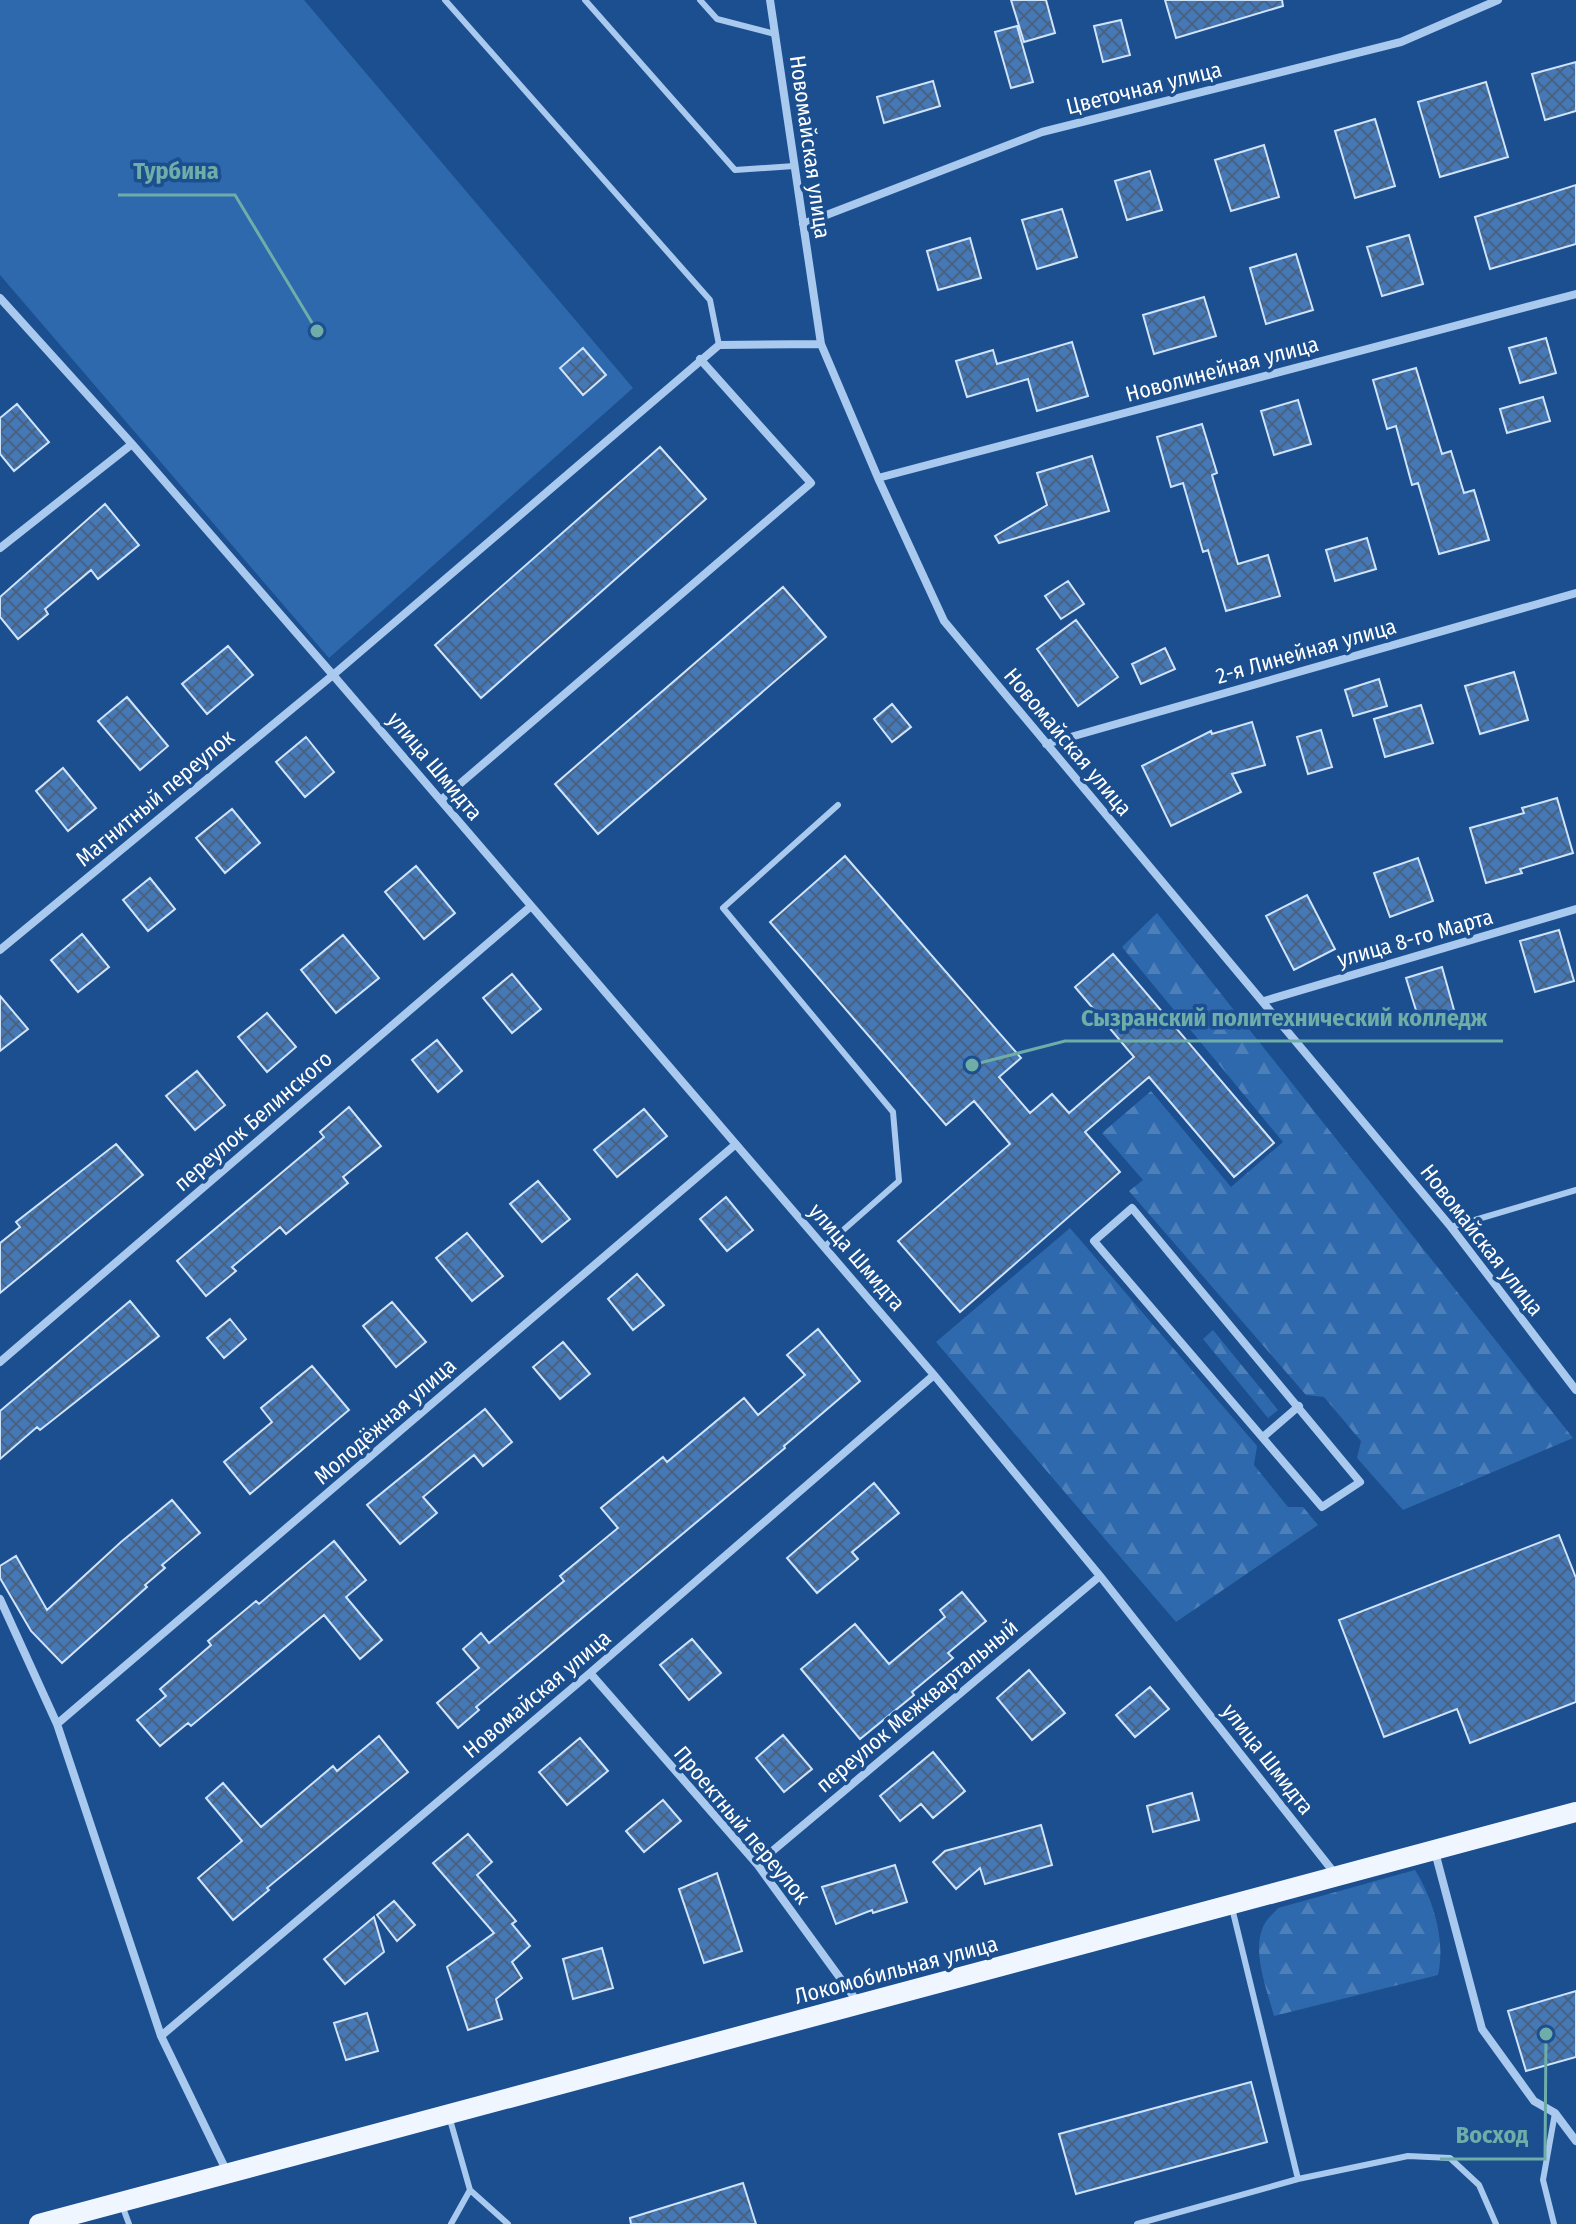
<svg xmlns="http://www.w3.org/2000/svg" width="1576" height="2224" font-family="'Fira Sans Condensed',sans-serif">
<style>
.grass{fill:#2e69ad}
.forest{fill:url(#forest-firs)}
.building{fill:url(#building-cross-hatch);stroke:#cfe3fa;stroke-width:2}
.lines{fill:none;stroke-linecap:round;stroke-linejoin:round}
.lane{stroke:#a9c9ee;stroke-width:6}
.street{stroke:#a9c9ee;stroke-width:8}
.primary{stroke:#f0f6ff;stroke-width:20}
.labels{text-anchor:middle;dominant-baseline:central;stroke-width:7;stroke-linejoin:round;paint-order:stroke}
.street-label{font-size:22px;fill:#fff;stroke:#1b4f8f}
.leader{fill:none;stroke:#6fada8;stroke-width:3}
.callout-dot{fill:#6fada8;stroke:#1b4f8f;stroke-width:3}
.callout-label{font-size:24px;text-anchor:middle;font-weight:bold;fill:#6fada8;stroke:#1b4f8f;stroke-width:7;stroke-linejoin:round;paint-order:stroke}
</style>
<defs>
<pattern id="forest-firs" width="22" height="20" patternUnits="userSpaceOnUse" patternTransform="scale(2)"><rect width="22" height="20" fill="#2e69ad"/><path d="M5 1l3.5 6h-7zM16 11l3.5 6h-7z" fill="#4d80b9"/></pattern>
<pattern id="building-cross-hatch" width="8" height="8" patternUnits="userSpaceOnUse" patternTransform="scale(2)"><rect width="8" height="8" fill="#4478b7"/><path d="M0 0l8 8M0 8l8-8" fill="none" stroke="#486282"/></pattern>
</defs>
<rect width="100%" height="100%" fill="#1b4f8f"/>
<path class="grass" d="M 0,0 L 304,0 L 633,388 L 329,658 L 0,275 Z"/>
<path class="forest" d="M 1157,913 L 1573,1438 L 1403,1510 L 1357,1458 L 1361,1441 L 1324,1397 L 1306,1395 L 1129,1191 L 1143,1180 L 1102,1133 L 1151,1091 L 1231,1187 L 1283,1142 L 1122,947 Z
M 1070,1228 L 1257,1446 L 1254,1465 L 1288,1507 L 1303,1507 L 1318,1525 L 1176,1622 L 936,1342 Z
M 1213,1330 L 1278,1410 L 1268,1418 L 1203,1339 Z
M 1415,1870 C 1433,1899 1446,1940 1438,1975 L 1274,2016 C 1267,1989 1250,1949 1265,1923 C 1268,1918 1274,1913 1278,1908 Z"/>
<path class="building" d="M 1011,0 L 1046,0 L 1055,33 L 1024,42 Z
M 1165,0 L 1282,0 L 1283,6 L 1176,38 Z
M 1121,20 L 1130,55 L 1103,62 L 1094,26 Z
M 1017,26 L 1033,82 L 1011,88 L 995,32 Z
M 1576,62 L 1576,111 L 1545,120 L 1532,74 Z
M 933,81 L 940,106 L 884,123 L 877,97 Z
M 1486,82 L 1508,157 L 1440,177 L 1418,102 Z
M 1375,119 L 1395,186 L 1355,198 L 1335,131 Z
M 1264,145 L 1279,197 L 1231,211 L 1215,160 Z
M 1150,171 L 1162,210 L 1127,220 L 1115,181 Z
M 1576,185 L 1576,244 L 1490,269 L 1475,217 Z
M 1062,209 L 1077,257 L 1037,269 L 1022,220 Z
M 1409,235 L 1423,284 L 1382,296 L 1367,247 Z
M 970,238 L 981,278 L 938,290 L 927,251 Z
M 1296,254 L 1313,310 L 1266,324 L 1250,268 Z
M 1204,297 L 1216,336 L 1154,354 L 1143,315 Z
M 1546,338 L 1556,373 L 1520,383 L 1509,348 Z
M 1072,342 L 1088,396 L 1037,411 L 1028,379 L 967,397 L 956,361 L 993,350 L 997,364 Z
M 583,348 L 606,375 L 583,395 L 560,368 Z
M 1416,368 L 1442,454 L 1451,451 L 1464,493 L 1474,490 L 1489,540 L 1439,554 L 1418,483 L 1412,485 L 1396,426 L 1387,429 L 1373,380 Z
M 1543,397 L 1550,421 L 1507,433 L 1500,409 Z
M 1298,400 L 1311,444 L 1274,455 L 1261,411 Z
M 17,404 L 49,442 L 14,471 L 0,454 L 0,418 Z
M 1202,424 L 1217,473 L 1212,475 L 1238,564 L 1268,555 L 1280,596 L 1226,611 L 1208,550 L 1203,552 L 1183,483 L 1171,487 L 1157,437 Z
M 660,447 L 706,499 L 481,698 L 435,645 Z
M 1092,456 L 1109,511 L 999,543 L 995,536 L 1047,505 L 1037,473 Z
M 105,504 L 139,545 L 98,579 L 91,570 L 45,609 L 48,614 L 18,639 L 0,617 L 0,597 Z
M 1367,538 L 1376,569 L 1335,581 L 1326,550 Z
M 1068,581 L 1084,604 L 1061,619 L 1045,596 Z
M 783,587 L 826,637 L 598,834 L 555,784 Z
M 1076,620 L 1118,677 L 1078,706 L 1037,649 Z
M 228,646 L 253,675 L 207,714 L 182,684 Z
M 1165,648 L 1175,669 L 1141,684 L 1132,664 Z
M 1514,672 L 1528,720 L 1480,734 L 1465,686 Z
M 1379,679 L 1387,706 L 1353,716 L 1345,690 Z
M 127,697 L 168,746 L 140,770 L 98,721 Z
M 892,704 L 911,727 L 892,742 L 874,719 Z
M 1421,705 L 1433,743 L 1385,757 L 1374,719 Z
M 1252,722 L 1265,765 L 1232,774 L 1241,792 L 1171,826 L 1142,766 L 1211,731 L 1212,734 Z
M 1321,730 L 1332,767 L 1308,774 L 1297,737 Z
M 306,737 L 334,772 L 305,797 L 276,762 Z
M 63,768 L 96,808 L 68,831 L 36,791 Z
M 1557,798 L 1573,853 L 1520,869 L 1522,873 L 1486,883 L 1470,828 L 1524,813 L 1522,808 Z
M 232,809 L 260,843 L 225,873 L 196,838 Z
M 845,856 L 1021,1058 L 999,1077 L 1030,1113 L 1052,1094 L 1069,1113 L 1134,1057 L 1075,987 L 1113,954 L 1274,1143 L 1234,1177 L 1149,1077 L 1085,1132 L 1120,1172 L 960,1312 L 898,1241 L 1010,1144 L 974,1101 L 946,1125 L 770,922 Z
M 1418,858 L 1433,901 L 1390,917 L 1374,873 Z
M 416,866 L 455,913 L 424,939 L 385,892 Z
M 150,878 L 175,909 L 148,931 L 123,900 Z
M 1307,895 L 1335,949 L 1294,970 L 1266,916 Z
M 1559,930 L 1574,981 L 1535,992 L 1520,941 Z
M 82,934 L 109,967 L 78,992 L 51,960 Z
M 343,935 L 379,978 L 336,1013 L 301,970 Z
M 1442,967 L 1454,1010 L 1419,1020 L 1406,978 Z
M 512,974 L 541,1009 L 512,1033 L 483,998 Z
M 0,996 L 28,1029 L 0,1051 Z
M 267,1013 L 296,1047 L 267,1072 L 238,1037 Z
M 437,1040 L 462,1071 L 438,1092 L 412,1060 Z
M 197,1071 L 225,1105 L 195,1130 L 166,1096 Z
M 349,1107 L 381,1146 L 343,1177 L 348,1183 L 286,1234 L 280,1227 L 232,1267 L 236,1271 L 206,1296 L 177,1261 L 324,1137 L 320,1132 Z
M 644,1109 L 667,1136 L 617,1177 L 594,1150 Z
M 116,1144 L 143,1175 L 0,1293 L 0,1243 L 20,1227 L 16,1222 Z
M 538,1181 L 570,1219 L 542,1242 L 510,1204 Z
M 726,1197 L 753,1230 L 727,1251 L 700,1219 Z
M 467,1233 L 503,1276 L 472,1301 L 436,1258 Z
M 637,1274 L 664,1305 L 633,1330 L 608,1299 Z
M 130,1301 L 159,1336 L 40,1430 L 37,1427 L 0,1459 L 0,1411 Z
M 392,1302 L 426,1342 L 396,1367 L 363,1326 Z
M 230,1319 L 246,1339 L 224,1358 L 207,1338 Z
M 818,1329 L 860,1381 L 784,1446 L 785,1448 L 476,1707 L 479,1710 L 458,1728 L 437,1703 L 479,1668 L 463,1649 L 481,1633 L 489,1643 L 564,1581 L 560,1576 L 618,1528 L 601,1508 L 663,1457 L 667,1462 L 744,1398 L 758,1415 L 805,1375 L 787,1355 Z
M 563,1342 L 590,1374 L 560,1399 L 533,1367 Z
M 312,1366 L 349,1410 L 250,1494 L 224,1462 L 272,1422 L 261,1408 Z
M 485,1409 L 512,1442 L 483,1466 L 474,1455 L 423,1497 L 437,1513 L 400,1544 L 367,1505 Z
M 874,1483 L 899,1513 L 852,1552 L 858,1559 L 817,1593 L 787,1558 Z
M 172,1500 L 200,1533 L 162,1565 L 165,1568 L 145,1585 L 147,1587 L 62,1663 L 31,1631 L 0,1578 L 0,1566 L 16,1556 L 47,1610 L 121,1542 Z
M 1559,1535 L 1576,1578 L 1576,1702 L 1470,1743 L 1457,1709 L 1384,1737 L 1339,1620 Z
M 334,1541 L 366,1580 L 346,1597 L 382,1640 L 360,1659 L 324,1615 L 191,1726 L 188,1723 L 160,1746 L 137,1720 L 166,1696 L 160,1689 L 211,1645 L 208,1641 L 256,1601 L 259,1604 Z
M 962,1592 L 986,1621 L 948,1653 L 953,1658 L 912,1692 L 914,1695 L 860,1739 L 801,1669 L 855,1624 L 889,1664 L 945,1617 L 940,1610 Z
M 692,1639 L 721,1673 L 689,1700 L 660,1665 Z
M 1029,1670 L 1065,1713 L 1032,1740 L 997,1698 Z
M 1150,1687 L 1169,1709 L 1135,1737 L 1116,1715 Z
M 783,1735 L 812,1769 L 784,1792 L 756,1758 Z
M 379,1736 L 408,1772 L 267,1888 L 269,1890 L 233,1920 L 198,1878 L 242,1841 L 206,1798 L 223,1783 L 261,1827 L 333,1766 L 337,1771 Z
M 580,1738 L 608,1771 L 567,1805 L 539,1772 Z
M 933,1752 L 965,1791 L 933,1818 L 921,1804 L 900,1821 L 880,1796 Z
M 1192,1793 L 1199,1820 L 1153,1832 L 1147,1806 Z
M 663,1800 L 681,1821 L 644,1852 L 626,1831 Z
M 1041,1825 L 1052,1865 L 985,1884 L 980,1868 L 956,1889 L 933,1862 L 945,1851 Z
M 468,1834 L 492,1862 L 477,1875 L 516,1921 L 512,1924 L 530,1946 L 512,1962 L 522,1978 L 496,1999 L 502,2019 L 468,2030 L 447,1967 L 494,1933 L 433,1863 Z
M 895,1865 L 907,1902 L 873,1913 L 872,1910 L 836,1924 L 822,1887 Z
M 717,1873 L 742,1951 L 704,1963 L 679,1889 Z
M 394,1901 L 415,1925 L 397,1941 L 377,1915 Z
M 374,1917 L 384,1952 L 345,1984 L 324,1959 Z
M 602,1948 L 613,1988 L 573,1999 L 563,1959 Z
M 1576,1991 L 1576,2057 L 1526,2071 L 1508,2011 Z
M 367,2013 L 378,2051 L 346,2060 L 334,2023 Z
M 1251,2082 L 1267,2142 L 1076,2194 L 1059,2134 Z
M 743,2183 L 756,2224 L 631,2224 L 630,2218 Z"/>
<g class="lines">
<path class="lane" d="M 445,0 L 710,300 L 719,345
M 585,0 L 735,170 L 794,166
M 700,0 L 717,19 L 775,34
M 1451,1227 L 1576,1190
M 824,1247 L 899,1181 L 893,1112 L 723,908 L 838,805
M 1232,1908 L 1298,2179
M 449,2116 L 470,2190 L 508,2224
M 122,2205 L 129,2224
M 451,2224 L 470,2190
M 1137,2224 L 1298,2179 L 1408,2156 L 1450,2158 L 1479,2185 L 1496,2224
M 1554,2224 L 1543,2180 L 1555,2113"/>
<path class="street" d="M 770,0 L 821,344 L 878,478 L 944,621 L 1451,1227 L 1576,1390
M 803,224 L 1042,132 L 1401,42 L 1498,0
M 0,298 L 132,444 L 333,675 L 934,1375 L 1100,1576 L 1336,1875
M 878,478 L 1576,294
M 0,548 L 132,444
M 1046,744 L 1576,593
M 441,800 L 811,483 L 700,359
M 0,950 L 333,675 L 719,345 L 821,344
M 1264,1001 L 1576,909
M 1132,1208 L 1360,1482 L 1322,1507 L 1094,1241 Z
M 0,1362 L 530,907
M 1263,1437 L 1299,1406
M 0,1599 L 57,1724 L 161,2036 L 227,2172
M 590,1673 L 757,1864 L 859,2004
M 57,1724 L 736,1144
M 1435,1852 L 1482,2029 L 1534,2101 L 1555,2113 L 1576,2141
M 757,1864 L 1100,1576
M 161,2036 L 590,1673 L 934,1375"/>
<path class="primary" d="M 39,2224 L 1576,1812"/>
</g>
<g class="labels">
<g class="street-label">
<text transform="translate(1144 88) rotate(-14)">Цветочная улица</text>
<text transform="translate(810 147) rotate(82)">Новомайская улица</text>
<text transform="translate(1222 369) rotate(-15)">Новолинейная улица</text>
<text transform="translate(1306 651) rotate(-16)">2-я Линейная улица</text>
<text transform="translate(1068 742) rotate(50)">Новомайская улица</text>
<text transform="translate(435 766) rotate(50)">улица Шмидта</text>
<text transform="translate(155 798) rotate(-40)">Магнитный переулок</text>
<text transform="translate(1415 938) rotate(-16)">улица 8-го Марта</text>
<text transform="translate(253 1121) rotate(-41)">переулок Белинского</text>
<text transform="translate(1482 1240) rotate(52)">Новомайская улица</text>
<text transform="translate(857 1257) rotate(49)">улица Шмидта</text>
<text transform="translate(385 1421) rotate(-41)">Молодёжная улица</text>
<text transform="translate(537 1694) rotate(-40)">Новомайская улица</text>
<text transform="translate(917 1706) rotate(-40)">переулок Межквартальный</text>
<text transform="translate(1268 1759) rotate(52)">улица Шмидта</text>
<text transform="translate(742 1825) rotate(50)">Проектный переулок</text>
<text transform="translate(896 1970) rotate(-15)">Локомобильная улица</text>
</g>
</g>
<path class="leader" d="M317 331L235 195H118M972 1065L1065 1041H1503M1546 2034L1545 2159H1440"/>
<g class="callout-dot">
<circle cx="317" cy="331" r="8"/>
<circle cx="972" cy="1065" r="8"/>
<circle cx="1546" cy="2034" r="8"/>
</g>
<g class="callout-label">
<text x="176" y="179">Турбина</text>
<text x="1284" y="1026">Сызранский политехнический колледж</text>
<text x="1492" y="2143">Восход</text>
</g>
</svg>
